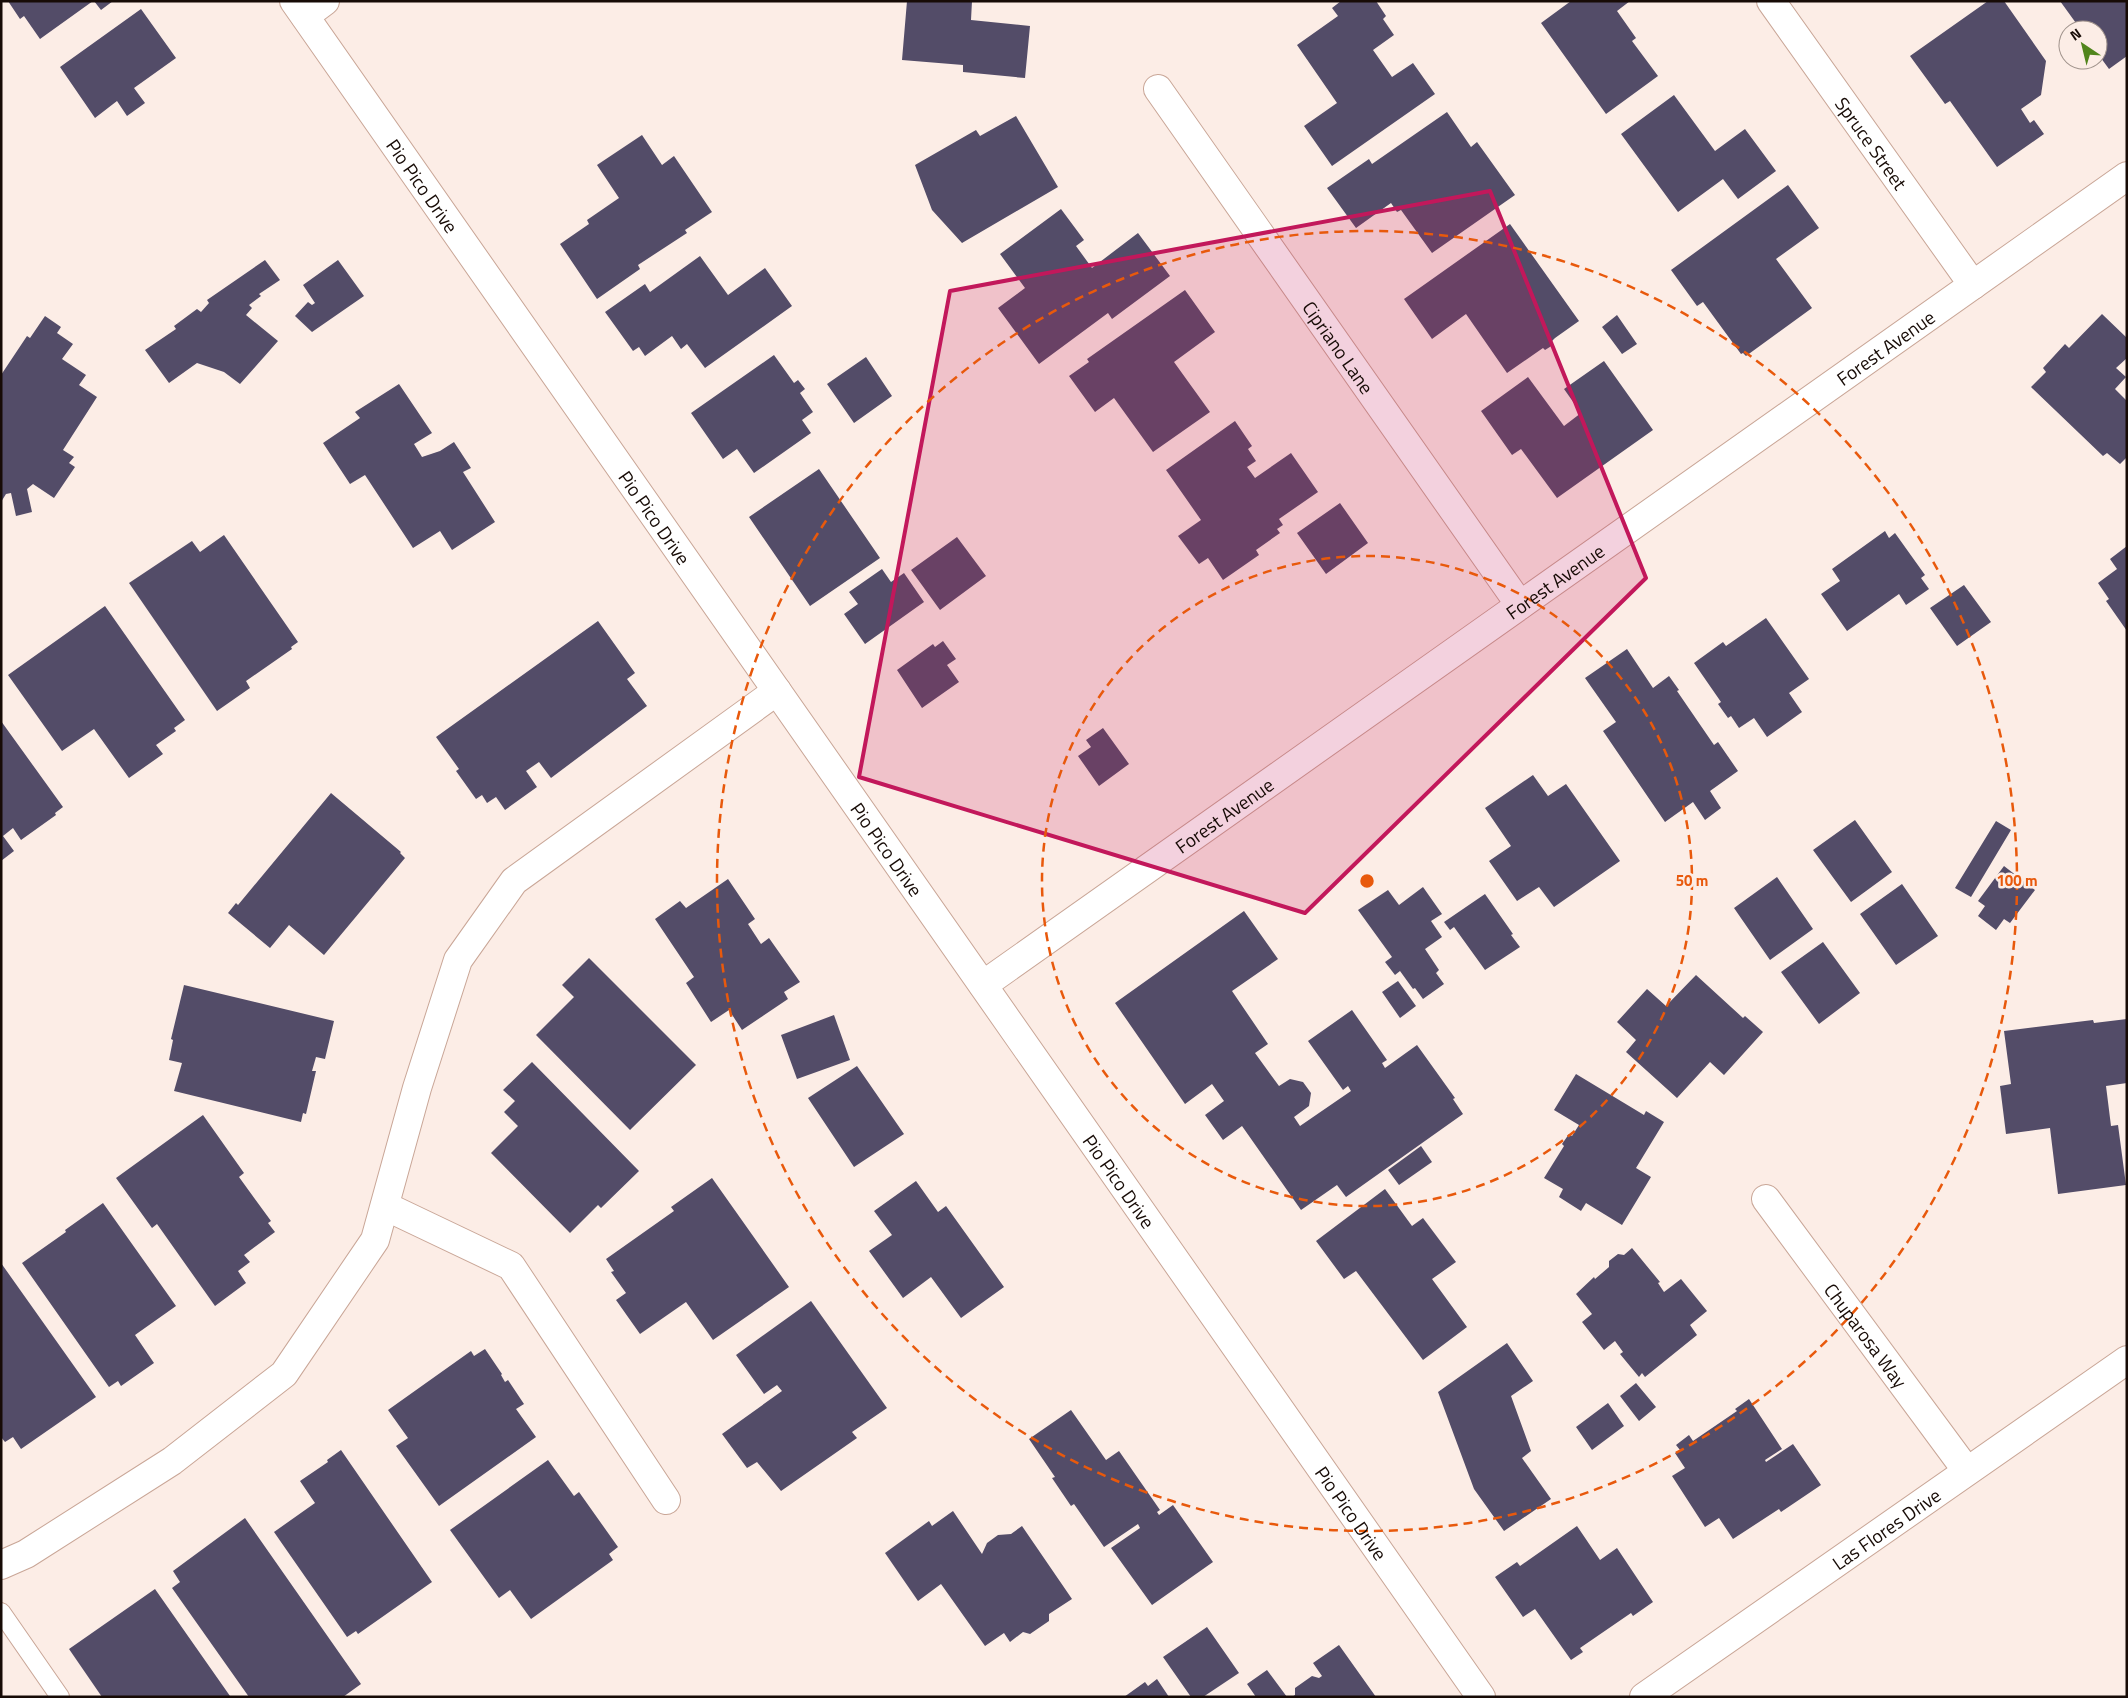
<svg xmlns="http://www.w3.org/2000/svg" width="2128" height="1698" font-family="'Titillium Web',sans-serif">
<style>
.building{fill:#534c68}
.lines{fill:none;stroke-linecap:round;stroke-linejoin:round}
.service-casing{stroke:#c9a697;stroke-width:20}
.minor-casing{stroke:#c9a697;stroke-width:30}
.tertiary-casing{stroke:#c9a697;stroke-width:30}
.service{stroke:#fff;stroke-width:18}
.minor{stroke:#fff;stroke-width:28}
.tertiary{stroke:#fff;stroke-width:28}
.marked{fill:#c2185b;fill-opacity:0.2;stroke:#c2185b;stroke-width:4;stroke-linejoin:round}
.ring{fill:none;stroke:#e8590c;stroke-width:2.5;stroke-dasharray:9 6}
.labels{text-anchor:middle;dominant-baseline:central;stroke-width:5;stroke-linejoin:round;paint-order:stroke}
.street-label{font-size:19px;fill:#170b06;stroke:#fcede6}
.centre{fill:#e8590c;stroke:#fcede6;stroke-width:2.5}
.ring-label{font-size:15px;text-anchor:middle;font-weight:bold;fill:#e8590c;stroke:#fcede6;stroke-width:5;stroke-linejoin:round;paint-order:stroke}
</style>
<rect width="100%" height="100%" fill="#fcede6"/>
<path class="building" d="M 8,1 L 93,1 L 40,39 L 24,16 L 20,19 Z
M 94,1 L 113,1 L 101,10 Z
M 907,1 L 972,1 L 971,20 L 1030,26 L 1025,78 L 963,72 L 963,65 L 902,60 Z
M 1341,1 L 1376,1 L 1386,16 L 1383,19 L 1394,35 L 1373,50 L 1392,77 L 1413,63 L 1435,94 L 1332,166 L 1304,126 L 1337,103 L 1297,45 L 1338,16 L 1332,8 Z
M 1571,1 L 1630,1 L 1617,11 L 1636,38 L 1632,41 L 1658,76 L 1606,114 L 1541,23 Z
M 1988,1 L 2004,1 L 2046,61 L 2041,95 L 2021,109 L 2030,123 L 2034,120 L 2044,134 L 1997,167 L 1950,101 L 1945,104 L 1910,56 Z
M 2060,1 L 2127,1 L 2127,56 L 2109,69 L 2098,54 L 2098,30 L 2081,30 Z
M 141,9 L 176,58 L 134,88 L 145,103 L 127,116 L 117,101 L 95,118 L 60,67 Z
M 1674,95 L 1715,151 L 1745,129 L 1776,171 L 1738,199 L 1723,179 L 1678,212 L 1621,134 Z
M 1447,112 L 1471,147 L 1477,142 L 1515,195 L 1432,253 L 1401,210 L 1397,212 L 1391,203 L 1356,228 L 1327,188 L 1369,159 L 1372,164 Z
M 1016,116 L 1058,187 L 962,243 L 932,210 L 915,165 L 976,130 L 980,136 Z
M 642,135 L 662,165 L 674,156 L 712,212 L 685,230 L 687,233 L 638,265 L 640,269 L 597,299 L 560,244 L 589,224 L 587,220 L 619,198 L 597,165 Z
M 1788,185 L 1819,228 L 1776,259 L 1812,308 L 1746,356 L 1743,353 L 1741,354 L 1703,302 L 1697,306 L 1671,270 Z
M 1061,209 L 1084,240 L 1076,246 L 1092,268 L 1138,233 L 1170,276 L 1112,319 L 1108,313 L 1039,364 L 998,308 L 1025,288 L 1000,254 Z
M 1510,224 L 1579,321 L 1555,338 L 1551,342 L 1553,345 L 1545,350 L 1543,348 L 1507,373 L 1466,314 L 1432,339 L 1404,299 Z
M 700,256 L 728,295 L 765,268 L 792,306 L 705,368 L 687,344 L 681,349 L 672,336 L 645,356 L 639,347 L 633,351 L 605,312 L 645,284 L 650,292 Z
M 265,260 L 280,280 L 259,294 L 261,296 L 249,305 L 252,308 L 246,315 L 278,341 L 240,384 L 224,372 L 197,363 L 169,383 L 145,350 L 176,329 L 174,326 L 197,309 L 201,312 L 209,303 L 207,300 Z
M 338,260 L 364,296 L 312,332 L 295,316 L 308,302 L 312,305 L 315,303 L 303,285 Z
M 1185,290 L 1215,332 L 1174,362 L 1210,412 L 1153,452 L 1114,398 L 1095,412 L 1069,376 L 1089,362 L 1087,359 Z
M 2102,314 L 2127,338 L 2127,358 L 2116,368 L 2126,377 L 2115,389 L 2127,401 L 2127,457 L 2120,464 L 2107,453 L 2103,456 L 2031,387 L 2046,372 L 2043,368 L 2065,344 L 2069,348 Z
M 1617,315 L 1637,344 L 1622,354 L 1602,327 Z
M 45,316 L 61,327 L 57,333 L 73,344 L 62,359 L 86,375 L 79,385 L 97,397 L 63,450 L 74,457 L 69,463 L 75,467 L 54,498 L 33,484 L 27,489 L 32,512 L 16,516 L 11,493 L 6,494 L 1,502 L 1,375 L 27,336 L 30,338 Z
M 774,355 L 794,383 L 798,380 L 805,389 L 800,393 L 813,412 L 802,420 L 811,433 L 754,473 L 737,449 L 723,459 L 691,413 Z
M 866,357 L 892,396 L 854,423 L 827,384 Z
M 1604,361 L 1653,430 L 1557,498 L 1521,449 L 1512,455 L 1481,411 L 1528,377 L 1564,426 L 1581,413 L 1564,389 Z
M 399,384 L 432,433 L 414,444 L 422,457 L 440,451 L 454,442 L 471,468 L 463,472 L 495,522 L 452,550 L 440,531 L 413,548 L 365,475 L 350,484 L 323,443 L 360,418 L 355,412 Z
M 1235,421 L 1252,446 L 1248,449 L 1256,461 L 1247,467 L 1255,478 L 1291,453 L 1318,492 L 1279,519 L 1283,525 L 1277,529 L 1280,533 L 1256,550 L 1259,555 L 1223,580 L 1208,558 L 1199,564 L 1178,536 L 1201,520 L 1166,470 Z
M 819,469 L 880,558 L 810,606 L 749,517 Z
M 1340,503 L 1368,543 L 1326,574 L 1297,533 Z
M 1885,531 L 1889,538 L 1895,533 L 1925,575 L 1921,578 L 1929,589 L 1906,605 L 1899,594 L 1847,631 L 1821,594 L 1840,581 L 1832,569 Z
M 224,535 L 298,642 L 291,647 L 292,649 L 246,681 L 250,688 L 217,711 L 129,583 L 192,541 L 200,552 Z
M 957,537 L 986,576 L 940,610 L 911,570 Z
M 2127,546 L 2127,631 L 2106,601 L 2109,599 L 2098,583 L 2117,569 L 2110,559 Z
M 882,569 L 891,582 L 904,573 L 924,602 L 865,644 L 844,614 L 858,604 L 849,592 Z
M 1964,585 L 1991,622 L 1957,646 L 1930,608 Z
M 105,606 L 185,720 L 174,728 L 176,731 L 156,745 L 163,754 L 129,778 L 94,729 L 62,751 L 8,675 Z
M 1766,618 L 1809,679 L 1789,693 L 1802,712 L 1767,737 L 1754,718 L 1739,728 L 1731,716 L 1728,718 L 1718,704 L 1721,702 L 1694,663 L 1723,642 L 1726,646 Z
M 598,621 L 635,673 L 627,679 L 647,706 L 551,778 L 539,762 L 526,771 L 537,787 L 505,810 L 496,797 L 487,803 L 482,795 L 476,799 L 456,771 L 459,769 L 436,737 Z
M 943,641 L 956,659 L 947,665 L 959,682 L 922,708 L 897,670 L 933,644 L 935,647 Z
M 1627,649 L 1653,688 L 1669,676 L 1679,690 L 1677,691 L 1714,745 L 1718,742 L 1738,771 L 1710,791 L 1721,808 L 1705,820 L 1693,802 L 1665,822 L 1603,731 L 1616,722 L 1585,678 Z
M 1,721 L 63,807 L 55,813 L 56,815 L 21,840 L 13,828 L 3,836 L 14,851 L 1,861 Z
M 1103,728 L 1129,764 L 1099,786 L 1078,756 L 1091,747 L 1086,740 Z
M 1533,775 L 1548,796 L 1566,784 L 1620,861 L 1554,907 L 1539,887 L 1517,901 L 1489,861 L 1511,846 L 1485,808 Z
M 331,793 L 401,852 L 400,853 L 405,858 L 324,955 L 289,925 L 270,948 L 228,913 L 236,903 L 238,905 Z
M 1855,820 L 1892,872 L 1851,902 L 1813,850 Z
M 1996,821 L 2011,830 L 1971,897 L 1955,888 Z
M 2004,866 L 2035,890 L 2010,923 L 2004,919 L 1996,930 L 1978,916 L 1985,906 L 1978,901 Z
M 1777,877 L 1813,929 L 1770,960 L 1734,908 Z
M 728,879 L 755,919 L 748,924 L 761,944 L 769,938 L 800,982 L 784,992 L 788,999 L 742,1030 L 729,1010 L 711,1022 L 686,983 L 694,977 L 655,919 L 680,901 L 686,908 Z
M 1902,884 L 1938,936 L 1896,965 L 1860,914 Z
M 1423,887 L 1442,914 L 1431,921 L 1442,937 L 1425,949 L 1439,970 L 1436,973 L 1444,984 L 1423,999 L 1415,988 L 1413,989 L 1400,971 L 1395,975 L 1385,962 L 1392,957 L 1358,910 L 1388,890 L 1399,905 Z
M 1485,894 L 1513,934 L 1511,935 L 1520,947 L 1485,970 L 1454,927 L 1450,930 L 1444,922 Z
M 1244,911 L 1278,959 L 1232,991 L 1268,1044 L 1255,1053 L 1279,1086 L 1290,1079 L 1303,1082 L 1311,1093 L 1309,1106 L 1294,1117 L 1300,1126 L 1351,1091 L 1348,1086 L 1343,1090 L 1308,1041 L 1352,1010 L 1387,1060 L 1382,1063 L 1385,1068 L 1417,1045 L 1455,1098 L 1453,1099 L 1463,1114 L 1346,1197 L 1337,1185 L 1301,1210 L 1242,1126 L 1223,1140 L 1205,1115 L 1224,1101 L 1212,1084 L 1185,1104 L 1115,1003 Z
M 1823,942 L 1860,993 L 1819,1024 L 1781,972 Z
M 589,958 L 696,1065 L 630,1130 L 536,1035 L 574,997 L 562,985 Z
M 1696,975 L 1743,1018 L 1745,1016 L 1763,1032 L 1724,1075 L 1710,1062 L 1677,1098 L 1626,1052 L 1636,1040 L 1617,1022 L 1647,989 L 1666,1006 Z
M 1398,981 L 1416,1006 L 1400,1018 L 1382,992 Z
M 184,985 L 334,1021 L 325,1059 L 316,1057 L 312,1071 L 316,1071 L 306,1114 L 303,1113 L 301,1122 L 174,1091 L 182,1063 L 169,1060 L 173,1040 L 171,1039 Z
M 834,1015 L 850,1060 L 797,1079 L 781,1035 Z
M 2127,1019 L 2127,1083 L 2106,1086 L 2111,1126 L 2118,1125 L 2126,1185 L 2058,1194 L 2050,1128 L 2006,1134 L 2000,1086 L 2011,1084 L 2004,1031 L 2093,1020 L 2094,1023 Z
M 532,1062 L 639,1171 L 601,1208 L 598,1205 L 570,1233 L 491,1153 L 518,1126 L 504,1112 L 515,1101 L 503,1090 Z
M 857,1066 L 904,1134 L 854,1167 L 808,1098 Z
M 1576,1074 L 1644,1115 L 1646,1111 L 1664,1122 L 1636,1168 L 1651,1177 L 1622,1225 L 1586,1203 L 1581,1211 L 1559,1197 L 1563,1189 L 1544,1178 L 1564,1146 L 1562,1144 L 1569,1134 L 1572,1136 L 1579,1125 L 1554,1110 Z
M 203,1115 L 244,1173 L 239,1177 L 271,1221 L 268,1223 L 275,1232 L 244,1255 L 250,1262 L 238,1271 L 246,1283 L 215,1306 L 157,1224 L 152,1228 L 116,1178 Z
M 1421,1146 L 1432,1162 L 1399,1185 L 1388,1170 Z
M 712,1178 L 789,1287 L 713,1340 L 686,1302 L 640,1334 L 616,1300 L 626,1293 L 611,1272 L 614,1271 L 606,1259 L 674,1211 L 671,1207 Z
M 916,1181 L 938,1212 L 946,1206 L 1004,1287 L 961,1318 L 931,1277 L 903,1298 L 869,1251 L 892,1235 L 874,1211 Z
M 1385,1189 L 1412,1226 L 1423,1218 L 1456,1262 L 1432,1279 L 1467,1327 L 1423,1360 L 1356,1271 L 1344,1279 L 1316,1241 Z
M 103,1203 L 176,1306 L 135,1335 L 154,1363 L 121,1386 L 118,1381 L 109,1387 L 22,1263 L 66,1232 L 65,1230 Z
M 1632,1248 L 1660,1282 L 1658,1283 L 1664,1292 L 1681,1279 L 1707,1311 L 1690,1325 L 1697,1335 L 1645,1377 L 1642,1373 L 1639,1377 L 1620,1354 L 1623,1352 L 1615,1341 L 1604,1350 L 1582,1322 L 1592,1314 L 1576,1294 L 1594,1277 L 1595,1279 L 1609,1267 L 1609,1261 L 1618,1254 L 1624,1255 Z
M 1,1263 L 96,1397 L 21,1449 L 13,1437 L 5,1442 L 1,1437 Z
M 811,1301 L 887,1408 L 852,1432 L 857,1438 L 781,1491 L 757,1462 L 747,1468 L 722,1434 L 782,1391 L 777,1385 L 764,1394 L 736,1355 Z
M 1507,1343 L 1533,1381 L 1511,1396 L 1531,1451 L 1522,1458 L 1551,1499 L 1504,1531 L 1474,1489 L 1438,1392 Z
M 485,1349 L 502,1374 L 501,1375 L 505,1382 L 508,1380 L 524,1404 L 516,1409 L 536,1437 L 439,1506 L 396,1446 L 408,1438 L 388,1410 L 471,1351 L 474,1356 Z
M 1636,1383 L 1656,1407 L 1639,1421 L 1620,1396 Z
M 1749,1399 L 1782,1449 L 1765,1460 L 1766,1462 L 1793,1444 L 1821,1485 L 1781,1512 L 1779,1509 L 1733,1539 L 1719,1518 L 1705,1527 L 1672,1476 L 1685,1468 L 1675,1453 L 1680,1450 L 1676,1445 L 1689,1435 L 1693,1441 L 1737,1411 L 1735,1409 Z
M 1608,1403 L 1624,1426 L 1592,1450 L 1576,1427 Z
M 1071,1410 L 1106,1460 L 1119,1451 L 1160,1510 L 1157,1512 L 1159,1515 L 1173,1505 L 1213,1562 L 1152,1605 L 1111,1548 L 1140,1528 L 1138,1524 L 1104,1547 L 1074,1504 L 1071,1506 L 1052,1478 L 1055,1477 L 1029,1439 Z
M 341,1450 L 432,1582 L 358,1634 L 356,1631 L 347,1637 L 274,1532 L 315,1503 L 300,1481 L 328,1462 L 327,1460 Z
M 548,1460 L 574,1496 L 579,1492 L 618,1547 L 609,1554 L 613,1560 L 531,1619 L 510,1590 L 499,1598 L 450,1530 Z
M 953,1511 L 982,1554 L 987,1543 L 998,1535 L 1011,1534 L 1022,1526 L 1072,1599 L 1049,1614 L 1049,1621 L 1030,1634 L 1023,1632 L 1010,1642 L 1004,1633 L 985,1646 L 941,1584 L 918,1601 L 885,1553 L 929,1521 L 932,1526 Z
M 245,1518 L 361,1684 L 343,1697 L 249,1697 L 172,1588 L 180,1582 L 173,1571 Z
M 1577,1526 L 1600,1560 L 1617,1548 L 1653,1602 L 1633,1616 L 1631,1613 L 1580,1648 L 1583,1652 L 1571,1660 L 1535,1609 L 1523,1617 L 1495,1577 L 1517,1562 L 1520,1566 Z
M 155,1589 L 230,1696 L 229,1697 L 102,1697 L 69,1649 Z
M 1207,1627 L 1239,1673 L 1203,1697 L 1191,1697 L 1163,1657 Z
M 1339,1645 L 1376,1697 L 1292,1697 L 1295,1695 L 1295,1688 L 1312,1676 L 1319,1678 L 1322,1676 L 1313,1663 Z
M 1267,1670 L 1287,1697 L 1256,1697 L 1247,1684 Z
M 1157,1679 L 1169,1697 L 1124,1697 L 1145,1682 L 1148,1686 Z"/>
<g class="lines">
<g class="service-casing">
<path id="service" d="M 1,1612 L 60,1697"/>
</g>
<g class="minor-casing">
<g id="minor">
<path id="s1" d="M 294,1 L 1481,1697"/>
<path id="s2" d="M 1771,1 L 1973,285"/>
<path d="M 305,16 L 325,1"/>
<path id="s3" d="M 1158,89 L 1520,605"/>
<path id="s4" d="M 983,985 L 2127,176"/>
<path id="s5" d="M 1766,1199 L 1967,1471"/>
<path d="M 385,1206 L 511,1266 L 666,1500"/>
<path d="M 1,1565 L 26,1554 L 172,1461 L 284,1374 L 375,1240 L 417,1088 L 458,960 L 514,881 L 777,691"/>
</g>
</g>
<g class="tertiary-casing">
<g id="tertiary">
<path id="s6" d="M 1644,1697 L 2127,1360"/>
</g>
</g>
<use href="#service" class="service"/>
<use href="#minor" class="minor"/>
<use href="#tertiary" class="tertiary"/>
</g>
<path class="marked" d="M 1490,191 L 1646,578 L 1305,913 L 859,777 L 950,291 Z"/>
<g class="ring">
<circle cx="1367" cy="881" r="325"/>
<circle cx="1367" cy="881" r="650"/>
</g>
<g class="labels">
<g class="street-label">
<text stroke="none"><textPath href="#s2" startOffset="174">Spruce Street</textPath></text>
<text stroke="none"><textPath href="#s1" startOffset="225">Pio Pico Drive</textPath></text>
<text stroke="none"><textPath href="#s4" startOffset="1105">Forest Avenue</textPath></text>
<text stroke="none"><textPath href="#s3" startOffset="315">Cipriano Lane</textPath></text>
<text stroke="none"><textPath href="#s1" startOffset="630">Pio Pico Drive</textPath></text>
<text stroke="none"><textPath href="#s4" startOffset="700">Forest Avenue</textPath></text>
<text stroke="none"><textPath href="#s4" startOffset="295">Forest Avenue</textPath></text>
<text stroke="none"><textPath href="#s1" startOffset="1035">Pio Pico Drive</textPath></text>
<text stroke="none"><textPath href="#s1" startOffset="1440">Pio Pico Drive</textPath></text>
<text stroke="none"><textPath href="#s5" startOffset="169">Chuparosa Way</textPath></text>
<text stroke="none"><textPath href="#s1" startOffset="1845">Pio Pico Drive</textPath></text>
<text stroke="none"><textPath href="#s6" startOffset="295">Las Flores Drive</textPath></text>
</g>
</g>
<circle cx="1367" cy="881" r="8" class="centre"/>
<g class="ring-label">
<text x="1692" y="886">50 m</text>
<text x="2017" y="886">100 m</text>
</g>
<rect width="2128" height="1698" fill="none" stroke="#170b06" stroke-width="5"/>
<g transform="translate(2083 45) rotate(325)"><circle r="24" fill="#fcede6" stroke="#a0938c"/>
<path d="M0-4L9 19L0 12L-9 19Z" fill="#51851c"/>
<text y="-8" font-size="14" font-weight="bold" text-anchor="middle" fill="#170b06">N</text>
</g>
</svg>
